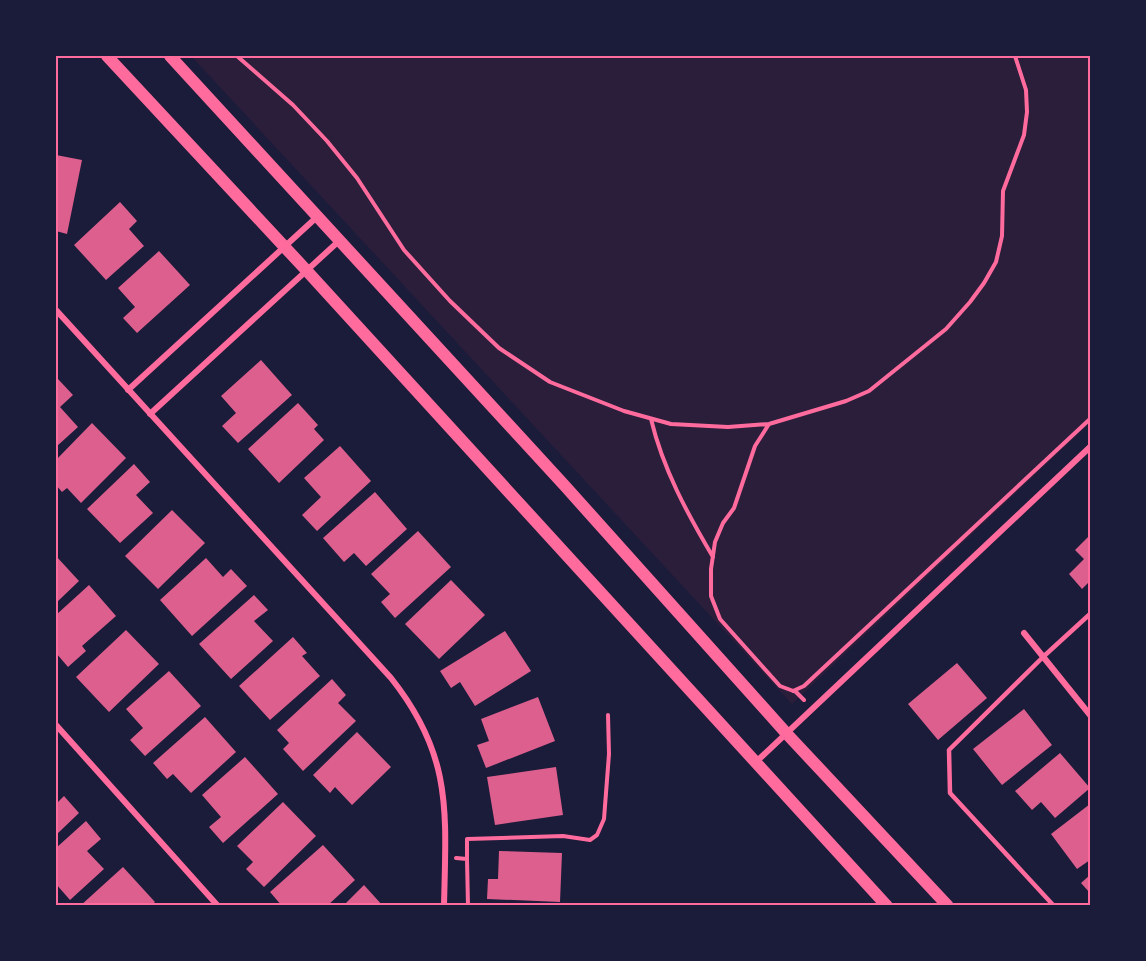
<svg xmlns="http://www.w3.org/2000/svg" width="1146" height="961" font-family="'Space Grotesk',sans-serif">
<style>
.green{fill:#2a1e3b}
.building{fill:#dd5f8e}
.lines{fill:none;stroke-linecap:round;stroke-linejoin:round}
.path{stroke:#ff6b9d;stroke-width:4}
.service{stroke:#ff6b9d;stroke-width:4.5}
.minor{stroke:#ff6b9d;stroke-width:6}
.secondary{stroke:#ff6b9d;stroke-width:12}
.neatline{fill:none;stroke:#ff6b9d;stroke-width:2}
</style>
<rect width="100%" height="100%" fill="#1b1b3a"/>
<path class="green" d="M 191,56 L 1090,56 L 1090,423 L 792,704 Z"/>
<path class="building" d="M 56,155 L 82,160 L 67,234 L 56,231 Z
M 120,202 L 137,221 L 129,229 L 144,246 L 106,280 L 74,245 Z
M 159,251 L 190,285 L 137,333 L 123,318 L 135,307 L 118,288 Z
M 261,360 L 292,395 L 238,443 L 222,426 L 236,413 L 221,396 Z
M 58,379 L 73,395 L 60,407 L 78,427 L 56,447 L 56,382 Z
M 298,403 L 318,425 L 314,429 L 324,440 L 279,483 L 248,449 Z
M 92,423 L 126,458 L 81,503 L 67,488 L 62,492 L 56,485 L 56,460 Z
M 340,446 L 371,481 L 317,531 L 302,515 L 321,497 L 304,478 Z
M 134,464 L 150,482 L 136,495 L 153,513 L 120,543 L 87,509 Z
M 375,492 L 407,529 L 366,566 L 354,553 L 344,562 L 323,538 Z
M 172,510 L 205,543 L 158,589 L 125,556 Z
M 418,531 L 451,567 L 395,618 L 381,602 L 390,594 L 371,574 Z
M 1090,535 L 1090,581 L 1082,589 L 1069,574 L 1084,559 L 1075,550 Z
M 56,556 L 79,581 L 56,603 Z
M 206,558 L 223,577 L 231,569 L 247,586 L 192,636 L 160,600 Z
M 451,580 L 485,615 L 439,659 L 405,624 Z
M 89,585 L 116,616 L 82,646 L 86,651 L 68,667 L 56,653 L 56,615 Z
M 254,595 L 268,610 L 254,621 L 273,641 L 231,679 L 199,644 Z
M 126,630 L 159,664 L 109,712 L 76,677 Z
M 505,631 L 531,671 L 475,706 L 460,682 L 451,688 L 440,671 Z
M 293,637 L 307,653 L 302,656 L 320,676 L 270,720 L 239,686 Z
M 957,663 L 987,698 L 938,740 L 908,704 Z
M 169,671 L 201,706 L 145,756 L 130,740 L 143,728 L 126,709 Z
M 332,679 L 346,695 L 338,703 L 356,721 L 303,771 L 283,749 L 289,743 L 277,730 Z
M 538,697 L 555,741 L 486,768 L 477,745 L 489,741 L 481,719 Z
M 1024,709 L 1052,745 L 1002,785 L 973,749 Z
M 205,717 L 236,752 L 191,793 L 173,774 L 167,779 L 153,763 Z
M 357,732 L 391,767 L 352,805 L 335,787 L 330,793 L 313,775 Z
M 1060,753 L 1090,788 L 1055,818 L 1041,802 L 1032,810 L 1015,791 Z
M 245,757 L 278,794 L 223,843 L 209,827 L 221,817 L 202,795 Z
M 556,767 L 563,815 L 495,825 L 487,777 Z
M 64,796 L 79,813 L 56,835 L 56,804 Z
M 283,802 L 316,836 L 264,887 L 246,869 L 253,862 L 237,846 Z
M 1090,804 L 1090,860 L 1077,869 L 1051,834 Z
M 86,821 L 101,839 L 87,851 L 104,869 L 70,900 L 56,884 L 56,848 Z
M 323,845 L 355,880 L 327,906 L 282,906 L 270,892 Z
M 499,851 L 562,853 L 560,902 L 487,899 L 488,879 L 498,879 Z
M 123,867 L 155,902 L 151,906 L 80,906 Z
M 1090,875 L 1090,893 L 1081,883 Z
M 364,885 L 383,906 L 343,906 Z"/>
<g class="lines">
<path class="path" d="M 237,56 L 293,105 L 327,141 L 357,178 L 404,250 L 450,301 L 499,348 L 550,382 L 624,411 L 671,424 L 728,427 L 769,424 L 846,401 L 869,391 L 946,329 L 970,302 L 984,283 L 996,262 L 1002,236 L 1003,191 L 1024,135 L 1027,112 L 1026,90 L 1015,56
M 651,419 C 663,469 687,513 713,557
M 769,424 L 755,446 L 734,508 L 723,523 L 715,542 L 711,569 L 711,596 L 720,619 L 780,686 L 796,692 L 804,700
M 793,691 L 804,686 L 1090,419
M 456,858 L 467,859 L 467,839 L 563,836 L 590,840 L 597,835 L 604,819 L 609,754 L 608,715
M 467,859 L 468,906"/>
<path class="service" d="M 1054,906 L 950,793 L 949,750 L 1043,657 L 1090,614"/>
<path class="minor" d="M 56,310 L 391,678 C 453,756 446,812 444,906
M 128,390 L 318,216
M 150,414 L 340,240
M 1024,633 L 1090,715
M 56,725 L 218,906
M 756,762 L 1090,447"/>
<path class="secondary" d="M 107,56 L 307,271 L 887,906
M 170,56 L 565,486 L 787,734 L 948,906"/>
</g>
<rect width="1146" height="961" fill="none" stroke="#1b1b3a" stroke-width="114"/>
<rect x="57" y="57" width="1032" height="847" class="neatline"/>
</svg>
